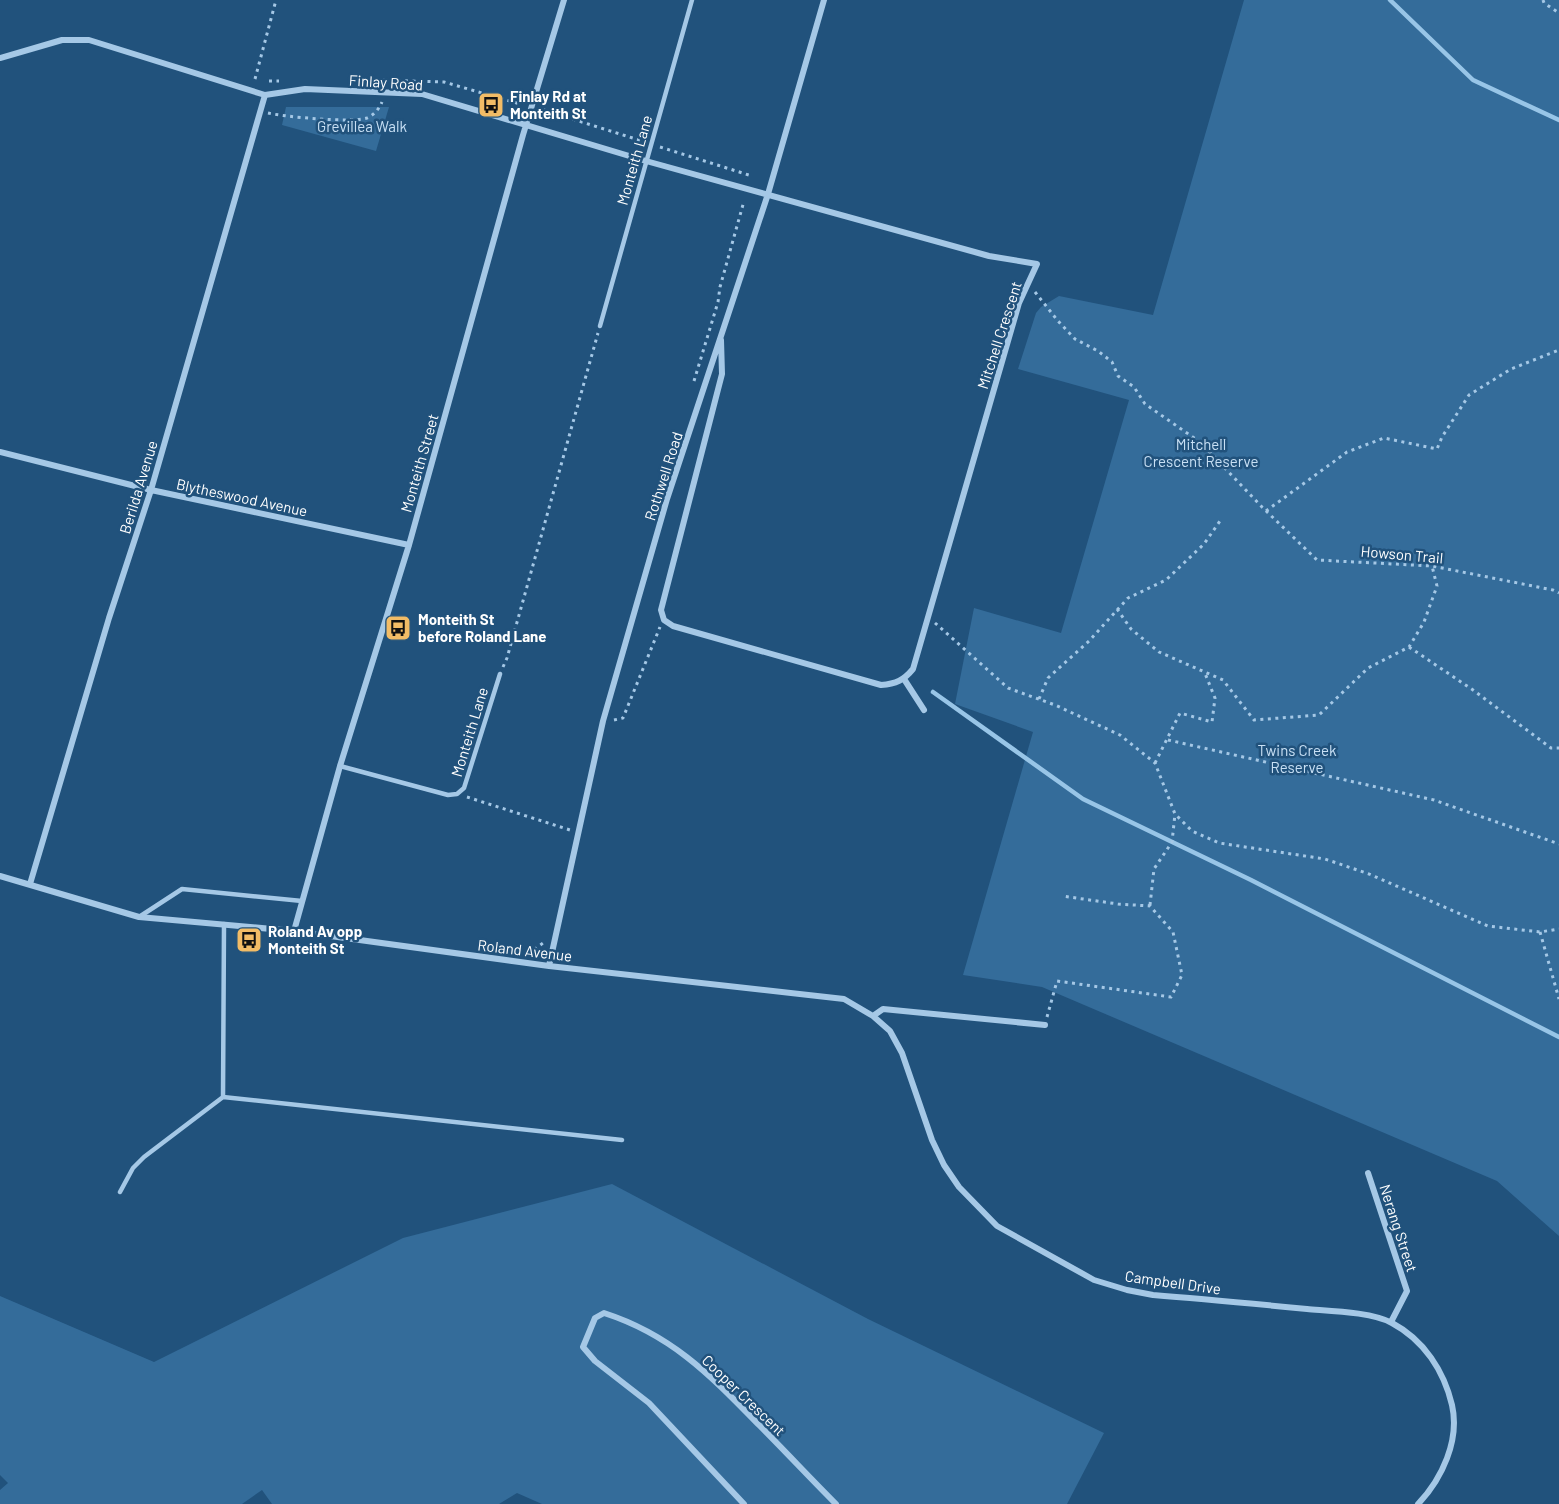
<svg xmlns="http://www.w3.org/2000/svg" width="1559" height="1504" font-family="Barlow,sans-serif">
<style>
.green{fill:#346c9a}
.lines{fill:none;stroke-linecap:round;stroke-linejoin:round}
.stream{stroke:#98c5e7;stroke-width:4.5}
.path{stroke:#a5c8e6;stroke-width:3;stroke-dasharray:3 4.5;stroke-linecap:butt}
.lane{stroke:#a5c8e6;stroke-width:4.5}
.street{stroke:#a5c8e6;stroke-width:6}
.labels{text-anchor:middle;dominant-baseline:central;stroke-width:5;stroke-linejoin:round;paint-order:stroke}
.street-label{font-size:15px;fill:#fff;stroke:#21527c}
.poi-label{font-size:15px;font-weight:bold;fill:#fff;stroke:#21527c;text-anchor:start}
.park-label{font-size:15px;fill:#c8e0f5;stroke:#21527c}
</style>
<rect width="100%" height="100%" fill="#21527c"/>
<path class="green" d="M 1244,0 L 1559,0 L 1559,1236 L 1497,1181 L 1042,987 L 963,975 L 1033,732 L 955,704 L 974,608 L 1061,633 L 1129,400 L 1018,369 L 1036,313 L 1041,307 L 1059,296 L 1153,315 Z
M 286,107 L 389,107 L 376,151 L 282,125 Z
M 612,1184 L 868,1319 L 1104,1433 L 1067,1504 L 542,1504 L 517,1493 L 499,1504 L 272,1504 L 262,1490 L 242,1504 L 0,1504 L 0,1490 L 8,1483 L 0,1475 L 0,1296 L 154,1362 L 403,1238 Z"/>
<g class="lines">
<path class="stream" d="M 1390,0 L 1473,80 L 1559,120
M 933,692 L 1083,799 L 1251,880 L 1559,1037"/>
<path class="path" d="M 1543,0 L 1544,3 L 1559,13
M 255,79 L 276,0
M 375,80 L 444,82 L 520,104
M 269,81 L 279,81
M 544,110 L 642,141
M 268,113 C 285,117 352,123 367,118 C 374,115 379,109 382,102
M 660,147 L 752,176
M 1035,292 L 1058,321 L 1075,339 L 1098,351 L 1112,362 L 1118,376 L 1134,387 L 1145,404 L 1200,442 L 1262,507 L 1317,560 L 1432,566 L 1553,590 L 1559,593
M 694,381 L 718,302 L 720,287 L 744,201
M 1266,511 L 1347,452 L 1384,438 L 1437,449 L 1442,437 L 1469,395 L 1511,369 L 1559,350
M 1117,609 L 1131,629 L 1159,652 L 1223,680 L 1254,720 L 1319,715 L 1368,668 L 1409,647 L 1424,622 L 1437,586 L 1432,566
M 935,623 L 1008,688 L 1055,705 L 1120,735 L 1155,763 L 1175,814 L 1192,831 L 1219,843 L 1325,859 L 1369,874 L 1488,926 L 1540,932 L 1559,929
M 1409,647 L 1473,690 L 1551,748 L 1559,748
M 503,667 L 507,658 L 598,333
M 1039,699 L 1048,678 L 1089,641 L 1128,598 L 1166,580 L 1204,544 L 1220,521
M 614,720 L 623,718 L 660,627
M 1168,740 L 1434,800 L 1559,844
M 1155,763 L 1180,713 L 1212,722 L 1215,698 L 1204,671
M 467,797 L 570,830
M 1150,905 L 1154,869 L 1172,842 L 1175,814
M 1540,932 L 1559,999
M 527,951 L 535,949 L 543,943
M 1047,1017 L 1057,981 L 1171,997 L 1182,975 L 1173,932 L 1150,906 L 1118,904 L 1062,896"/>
<path class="lane" d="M 600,326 L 692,0
M 340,766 L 448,795 L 457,794 L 464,788 L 500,674
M 139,917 L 182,889 L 302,901
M 224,924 L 223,1097 L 622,1140
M 120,1192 L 133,1168 L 144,1157 L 223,1097"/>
<path class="street" d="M 0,58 L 62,40 L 89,40 L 265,95 L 305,89 L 422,94 L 646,161 L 989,256 L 1037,264 L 1019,303 L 913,669 C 904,680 896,684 881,685 L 673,626 L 664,620 L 661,610 L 722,374 L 721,340
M 0,452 L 151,490 L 409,545
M 904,679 L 924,710
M 0,876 L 139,917 L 294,931 L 549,966 L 844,999 L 873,1016 L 890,1031 L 902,1053 L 932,1140 L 944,1165 L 959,1187 L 997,1226 L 1094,1280 L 1127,1290 L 1153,1295 C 1205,1299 1256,1304 1307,1309 C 1331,1311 1372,1312 1392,1323 C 1424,1340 1444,1371 1452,1405 C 1460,1440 1442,1479 1418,1504
M 30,884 L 109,618 L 151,490 L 265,95
M 294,931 L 340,766 L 409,545 L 523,135 L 564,0
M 549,966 L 603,721 L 667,499 L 768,194 L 824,0
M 873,1016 L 883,1009 L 1045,1025
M 1368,1173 L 1407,1291 L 1391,1322
M 744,1504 L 649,1403 L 595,1361 L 583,1347 L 595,1318 L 604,1313 C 672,1335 710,1375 759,1425 C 785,1451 810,1478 836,1504"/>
</g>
<defs>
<g id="bus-square" transform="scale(1.35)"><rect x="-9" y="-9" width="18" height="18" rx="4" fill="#f2bc66" stroke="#21527c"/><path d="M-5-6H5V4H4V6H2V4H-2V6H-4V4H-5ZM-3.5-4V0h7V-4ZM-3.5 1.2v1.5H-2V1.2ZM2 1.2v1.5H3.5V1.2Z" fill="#111"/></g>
</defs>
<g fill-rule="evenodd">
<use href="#bus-square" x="491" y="105"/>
<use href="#bus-square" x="398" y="628"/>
<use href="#bus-square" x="249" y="940"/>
</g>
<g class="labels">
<g class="street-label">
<text transform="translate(386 82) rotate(4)">Finlay Road</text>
<text transform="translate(634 160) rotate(-74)">Monteith Lane</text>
<text transform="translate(999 335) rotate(-72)">Mitchell Crescent</text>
<text transform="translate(419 463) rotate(-74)">Monteith Street</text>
<text transform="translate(663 476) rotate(-72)">Rothwell Road</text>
<text transform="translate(138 487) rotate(-73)">Berilda Avenue</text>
<text transform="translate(242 497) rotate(12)">Blytheswood Avenue</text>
<text transform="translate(1402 554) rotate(5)">Howson Trail</text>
<text transform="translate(469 732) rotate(-73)">Monteith Lane</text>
<text transform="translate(525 950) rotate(7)">Roland Avenue</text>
<text transform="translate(1399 1228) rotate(72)">Nerang Street</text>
<text transform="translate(1173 1282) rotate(8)">Campbell Drive</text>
<text transform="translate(744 1395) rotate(44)">Cooper Crescent</text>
</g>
<g class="poi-label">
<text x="510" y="96">Finlay Rd at<tspan x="510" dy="17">Monteith St</tspan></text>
<text x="418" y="619">Monteith St<tspan x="418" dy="17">before Roland Lane</tspan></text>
<text x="268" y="931">Roland Av opp<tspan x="268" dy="17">Monteith St</tspan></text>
</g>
<g class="park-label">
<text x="362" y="126">Grevillea Walk</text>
<text x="1201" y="444">Mitchell<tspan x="1201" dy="17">Crescent Reserve</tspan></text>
<text x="1297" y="750">Twins Creek<tspan x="1297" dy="17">Reserve</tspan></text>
</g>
</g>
</svg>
